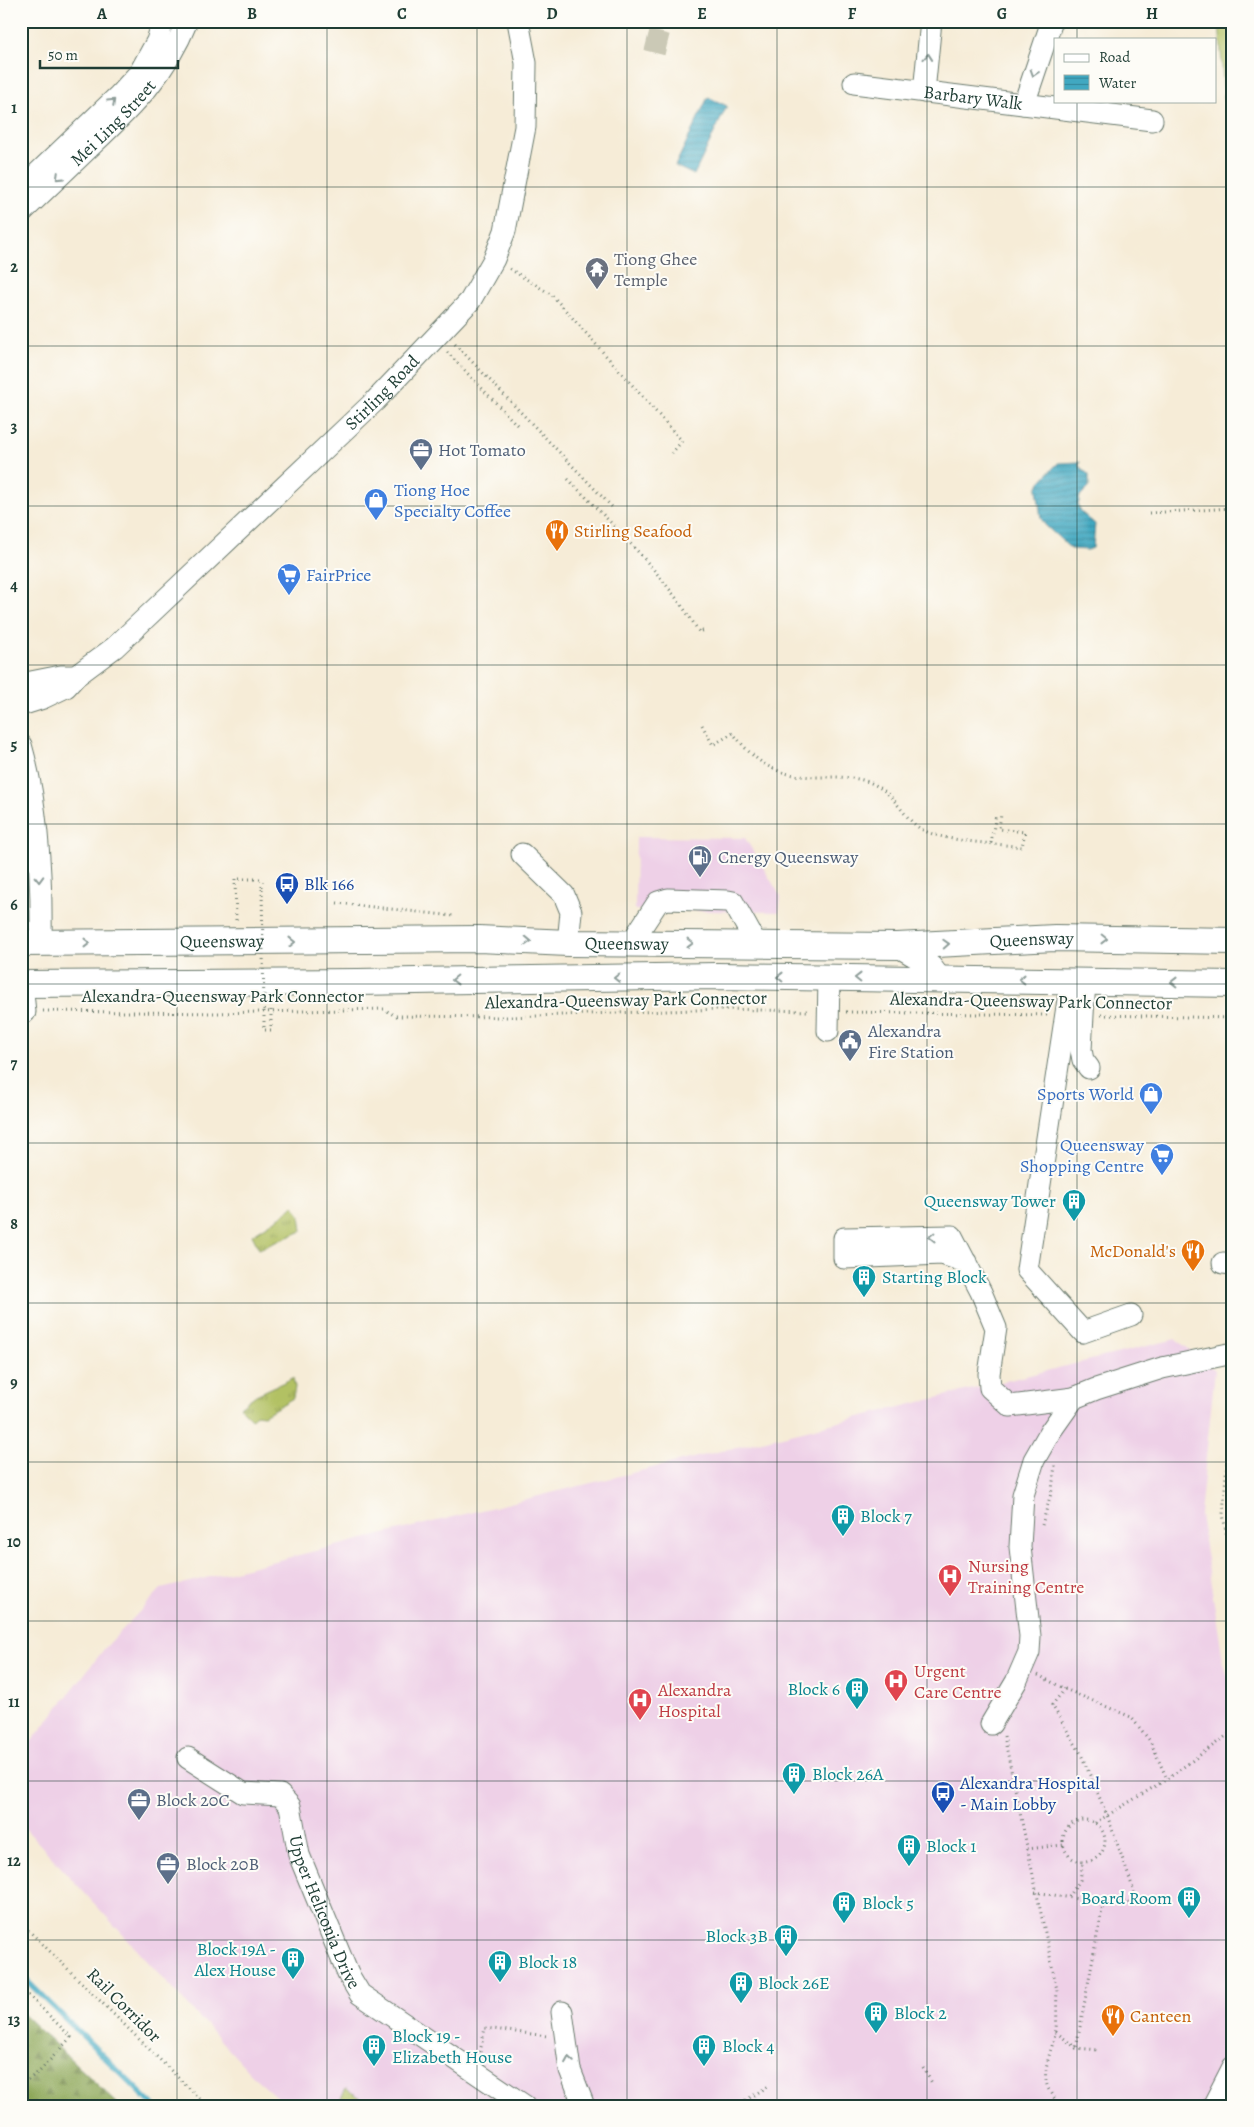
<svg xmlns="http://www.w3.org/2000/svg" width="1254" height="2127" font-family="Alegreya,serif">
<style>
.built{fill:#eed0e7}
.grass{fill:url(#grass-tufts);stroke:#687f4c}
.forest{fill:url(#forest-firs);stroke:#567246}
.garden{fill:#b2c163;stroke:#687f4c}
.water{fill:url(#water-rules);stroke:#30727a}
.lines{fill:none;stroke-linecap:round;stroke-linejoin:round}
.stream{stroke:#41a8c1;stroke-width:5.5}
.minor-tunnel{stroke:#cbc9b6;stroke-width:21;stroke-dasharray:21 11;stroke-linecap:butt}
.minor-casing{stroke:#6a7a6d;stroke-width:23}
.major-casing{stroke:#6a7a6d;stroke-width:28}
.path{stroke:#6a7a6d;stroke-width:3;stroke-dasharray:1 4;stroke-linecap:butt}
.minor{stroke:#fff;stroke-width:21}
.major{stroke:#fff;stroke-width:26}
.path-bridge{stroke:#6a7a6d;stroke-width:3;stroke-dasharray:1 4;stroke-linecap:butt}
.oneway{stroke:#8f9e9a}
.grid{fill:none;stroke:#1f3d34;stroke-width:1;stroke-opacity:0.55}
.labels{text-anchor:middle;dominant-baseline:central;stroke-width:4;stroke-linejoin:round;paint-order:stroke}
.street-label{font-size:18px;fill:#1f3d34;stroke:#fdfcf7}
.worship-label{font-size:18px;fill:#5b616d;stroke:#fdfcf7;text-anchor:start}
.service-label{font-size:18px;fill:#4e5e75;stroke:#fdfcf7;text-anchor:start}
.shop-label{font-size:18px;fill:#366cbe;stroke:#fdfcf7;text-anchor:start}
.food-label{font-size:18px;fill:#c56008;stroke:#fdfcf7;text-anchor:start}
.transit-label{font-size:18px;fill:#164399;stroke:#fdfcf7;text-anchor:start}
.culture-label{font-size:18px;fill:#0d838f;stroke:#fdfcf7;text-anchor:start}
.health-label{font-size:18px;fill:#be3a42;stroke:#fdfcf7;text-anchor:start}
.neatline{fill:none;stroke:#1f3d34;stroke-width:2}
.grid-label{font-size:16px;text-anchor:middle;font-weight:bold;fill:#1f3d34}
</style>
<defs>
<pattern id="grass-tufts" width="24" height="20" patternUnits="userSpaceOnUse" patternTransform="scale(1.25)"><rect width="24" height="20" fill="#b2c163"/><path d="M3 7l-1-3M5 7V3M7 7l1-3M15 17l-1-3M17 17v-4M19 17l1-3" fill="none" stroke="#909e52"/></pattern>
<pattern id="forest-firs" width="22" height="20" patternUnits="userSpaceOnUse" patternTransform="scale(1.25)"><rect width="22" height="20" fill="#8da759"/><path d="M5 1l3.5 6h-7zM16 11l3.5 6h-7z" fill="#73894a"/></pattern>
<pattern id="water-rules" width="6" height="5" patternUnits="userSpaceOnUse" patternTransform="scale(1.25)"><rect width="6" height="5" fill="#41a8c1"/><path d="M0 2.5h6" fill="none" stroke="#368a9e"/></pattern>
</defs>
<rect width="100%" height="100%" fill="#fdfcf7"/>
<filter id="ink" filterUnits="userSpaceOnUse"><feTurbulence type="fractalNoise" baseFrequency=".02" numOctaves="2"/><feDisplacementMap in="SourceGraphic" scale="10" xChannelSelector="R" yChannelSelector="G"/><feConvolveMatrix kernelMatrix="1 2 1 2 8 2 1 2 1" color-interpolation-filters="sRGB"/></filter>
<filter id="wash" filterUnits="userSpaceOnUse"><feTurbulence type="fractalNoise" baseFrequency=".0096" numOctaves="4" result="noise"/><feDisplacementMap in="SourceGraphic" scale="20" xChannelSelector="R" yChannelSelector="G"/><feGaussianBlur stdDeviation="1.12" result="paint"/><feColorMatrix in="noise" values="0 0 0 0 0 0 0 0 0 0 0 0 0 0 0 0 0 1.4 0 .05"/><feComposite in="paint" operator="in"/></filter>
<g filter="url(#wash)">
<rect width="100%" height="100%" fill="#f6ecd7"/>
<path class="built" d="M 636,837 L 745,838 L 781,897 L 779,912 L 635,910 Z
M 1176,1339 L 1215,1370 L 1200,1515 L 1224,1666 L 1233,1688 L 1233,2106 L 287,2106 L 255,2078 L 21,1824 L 21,1755 L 105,1648 L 161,1589 Z"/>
<path class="grass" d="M 293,1205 L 300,1215 L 302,1231 L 259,1249 L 252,1235 L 283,1215 Z
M 293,1378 L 295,1387 L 293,1398 L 264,1415 L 256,1414 L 252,1419 L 240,1407 L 256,1395 Z"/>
<path class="forest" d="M 21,2012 L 120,2106 L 21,2106 Z"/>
<path class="garden" d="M 1219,21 L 1233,21 L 1233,111 L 1225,112 Z
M 346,2089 L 374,2106 L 336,2106 Z"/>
<path class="water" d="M 708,97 L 727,106 L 694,175 L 675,166 Z
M 1080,462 L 1079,466 L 1089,475 L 1089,487 L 1080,496 L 1078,506 L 1082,513 L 1095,524 L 1093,548 L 1088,550 L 1071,549 L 1045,525 L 1041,518 L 1037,489 L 1040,482 L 1058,463 Z"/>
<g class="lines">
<path class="stream" d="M 21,1975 L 154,2106"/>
</g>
</g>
<g filter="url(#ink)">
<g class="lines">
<path class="minor-tunnel" d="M 647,40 L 667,45"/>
<g class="minor-casing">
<g id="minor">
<path id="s1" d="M 854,83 L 1152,120"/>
<path d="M 924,92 L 931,21"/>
<path d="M 1024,104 L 1052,21"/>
<path d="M 21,189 L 119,95 L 140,72 L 157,41 L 163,21"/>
<path id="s2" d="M 21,213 C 45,190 69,167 93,144 C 133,106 166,74 187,21"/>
<path d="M 21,684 L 61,676 L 72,676"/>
<path id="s3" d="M 21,705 L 43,698 L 66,687 L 76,676 L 115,647 L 375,401 L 470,301 L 494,259 L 505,231 L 525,127 L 526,63 L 518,21"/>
<path d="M 21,745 C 39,808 42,878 41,943"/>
<path d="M 522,854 L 564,895 L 571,912 L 568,943"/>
<path d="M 631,943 L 658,902 L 668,899 L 728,901 L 733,902 L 757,945"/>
<path d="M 897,946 L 931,966 L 941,979"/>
<path d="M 1071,980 L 1027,1270 L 1083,1332 L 1131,1315"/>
<path d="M 1085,980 L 1081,1050 L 1083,1060 L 1089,1068"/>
<path d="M 22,984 L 25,1012"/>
<path d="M 828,1031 L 829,977"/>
<path d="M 966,1262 L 942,1254 L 844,1258 L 844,1238 L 952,1236 L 981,1292 L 996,1328 L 989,1374 L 990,1388 L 1010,1406 L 1074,1398"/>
<path d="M 1223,1263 L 1233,1264"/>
<path d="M 991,1724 L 1016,1682 L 1029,1652 L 1030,1636 L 1020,1547 L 1023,1495 L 1034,1460 L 1050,1432 L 1074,1398 L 1096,1389 L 1162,1368 L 1233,1353"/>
<path id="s4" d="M 188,1758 L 243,1793 L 280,1795 L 290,1806 L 299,1855 L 348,1974 L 360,1994 L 525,2106"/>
<path d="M 562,2012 L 570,2070 L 584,2106"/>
<path d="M 1213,2106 L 1233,2067"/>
</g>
</g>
<g class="major-casing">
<g id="major">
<path id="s5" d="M 21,943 L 479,939 L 568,943 L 897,946 L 1055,938 L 1233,941"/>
<path d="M 21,984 L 358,982 L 716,976 L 1233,984"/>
</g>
</g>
<path class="path" d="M 510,269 L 552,295 L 682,441 L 672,453
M 455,344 L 614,509
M 447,352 L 518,426
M 568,479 C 615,527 664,574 699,632 L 705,630
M 1149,513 L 1233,508
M 702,725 L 713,745 L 733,733 C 757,765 778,777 820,777 C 838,777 859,776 875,785 C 894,794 903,816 918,827 C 938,842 996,843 1022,847 L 1025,832 L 999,829 L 1001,814
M 991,843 L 996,814
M 337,903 L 454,916
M 236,920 L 235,879 L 262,879 L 262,889
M 43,1011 L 217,1013 L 384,1009 L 395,1016 L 509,1017 L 720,1009 L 810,1011
M 264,1011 L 264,1030 L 271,1030 L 271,1010
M 846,1012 L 1047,1015
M 1101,1015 L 1233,1018
M 1230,1373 L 1227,1399 L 1228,1448 L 1223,1514 L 1232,1569 L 1229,1605 L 1233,1633
M 1042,1525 L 1052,1490 L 1055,1465
M 1038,1675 L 1065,1689 L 1131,1717 L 1150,1741 L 1167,1779
M 1065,1689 L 1052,1705 L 1080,1752 L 1107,1815 L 1134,1891 L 1133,1903 L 1104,1899 L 1076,2048
M 1004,1736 L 1057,1990 C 1056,2004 1058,2020 1055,2034 C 1049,2063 1034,2081 1062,2106
M1063 1841a21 21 0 1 1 42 0a21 21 0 1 1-42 0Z
M 1095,1823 L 1167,1779 L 1233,1731
M 1027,1849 L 1063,1845
M 1035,1892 L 1103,1903
M 1069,1897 L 1080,1880 L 1083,1862
M 21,1923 L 207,2106
M 21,1988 L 71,2037 L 40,2071 L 21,2085
M 1056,2032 L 1076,2048 L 1099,2050
M 480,2052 L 485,2028 L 547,2036
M 923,2068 L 932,2083
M 737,2106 L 770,2085"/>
<use href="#minor" class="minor"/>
<use href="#major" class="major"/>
<path class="path-bridge" d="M 262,889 L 264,1011"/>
</g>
<defs><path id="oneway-chevron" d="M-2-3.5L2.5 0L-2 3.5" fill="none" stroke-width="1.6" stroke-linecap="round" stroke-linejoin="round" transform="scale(1.25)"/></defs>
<g class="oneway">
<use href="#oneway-chevron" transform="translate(928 57) rotate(-85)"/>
<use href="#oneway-chevron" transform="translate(1034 73) rotate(108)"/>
<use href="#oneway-chevron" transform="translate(112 102) rotate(-44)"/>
<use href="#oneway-chevron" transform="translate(59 177) rotate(136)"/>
<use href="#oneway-chevron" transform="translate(39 879) rotate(88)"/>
<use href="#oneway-chevron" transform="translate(1104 939) rotate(1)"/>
<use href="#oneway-chevron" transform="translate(528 941) rotate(2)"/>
<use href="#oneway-chevron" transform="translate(292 942) rotate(-1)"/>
<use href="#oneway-chevron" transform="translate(87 943)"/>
<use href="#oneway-chevron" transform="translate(690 943)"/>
<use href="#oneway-chevron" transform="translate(946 944) rotate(-3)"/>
<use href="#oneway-chevron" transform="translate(780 977) rotate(-179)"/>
<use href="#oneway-chevron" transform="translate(617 978) rotate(179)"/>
<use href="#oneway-chevron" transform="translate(858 978) rotate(-179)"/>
<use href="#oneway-chevron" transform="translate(1022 979) rotate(-179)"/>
<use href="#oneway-chevron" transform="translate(455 980) rotate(179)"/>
<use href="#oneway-chevron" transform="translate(1174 982) rotate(-179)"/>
<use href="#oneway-chevron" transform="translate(932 1237) rotate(179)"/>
<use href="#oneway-chevron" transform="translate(569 2060) rotate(-99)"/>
</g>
</g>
<path class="grid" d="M 177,21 L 177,2106M 327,21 L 327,2106M 477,21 L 477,2106M 627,21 L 627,2106M 777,21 L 777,2106M 927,21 L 927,2106M 1077,21 L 1077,39M 1077,101 L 1077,2106M 21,187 L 1233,187M 21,346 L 1233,346M 21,506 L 1233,506M 21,665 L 1233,665M 21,824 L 1233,824M 21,984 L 1233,984M 21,1143 L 1233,1143M 21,1303 L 1233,1303M 21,1462 L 1233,1462M 21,1621 L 1233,1621M 21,1781 L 1233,1781M 21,1940 L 1233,1940"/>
<defs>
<g id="temple-pin" transform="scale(1.25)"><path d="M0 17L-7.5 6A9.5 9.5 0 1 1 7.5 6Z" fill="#6b7280" stroke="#fdfcf7"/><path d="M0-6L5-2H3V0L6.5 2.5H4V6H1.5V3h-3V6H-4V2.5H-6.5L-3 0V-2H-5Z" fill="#fff"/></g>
<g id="office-pin" transform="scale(1.25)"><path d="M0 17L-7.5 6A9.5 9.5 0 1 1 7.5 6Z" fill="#5c6f8a" stroke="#fdfcf7"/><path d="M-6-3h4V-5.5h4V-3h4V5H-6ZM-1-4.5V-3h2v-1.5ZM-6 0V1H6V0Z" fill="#fff"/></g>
<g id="shop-pin" transform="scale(1.25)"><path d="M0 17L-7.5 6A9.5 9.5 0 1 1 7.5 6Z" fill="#3f7fe0" stroke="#fdfcf7"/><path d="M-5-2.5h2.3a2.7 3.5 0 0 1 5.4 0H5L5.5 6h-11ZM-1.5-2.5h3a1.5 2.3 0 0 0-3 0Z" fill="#fff"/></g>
<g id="restaurant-pin" transform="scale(1.25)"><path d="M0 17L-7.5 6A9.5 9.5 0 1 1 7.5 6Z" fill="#e8710a" stroke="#fdfcf7"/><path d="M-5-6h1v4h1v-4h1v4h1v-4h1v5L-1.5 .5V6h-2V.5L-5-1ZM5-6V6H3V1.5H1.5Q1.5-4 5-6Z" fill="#fff"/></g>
<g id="supermarket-pin" transform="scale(1.25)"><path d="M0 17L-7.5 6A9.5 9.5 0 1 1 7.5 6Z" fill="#3f7fe0" stroke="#fdfcf7"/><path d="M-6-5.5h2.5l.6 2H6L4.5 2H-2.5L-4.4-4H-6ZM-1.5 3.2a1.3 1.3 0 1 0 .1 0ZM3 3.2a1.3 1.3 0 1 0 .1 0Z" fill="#fff"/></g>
<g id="fuel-pin" transform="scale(1.25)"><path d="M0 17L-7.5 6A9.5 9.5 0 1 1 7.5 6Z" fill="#5c6f8a" stroke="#fdfcf7"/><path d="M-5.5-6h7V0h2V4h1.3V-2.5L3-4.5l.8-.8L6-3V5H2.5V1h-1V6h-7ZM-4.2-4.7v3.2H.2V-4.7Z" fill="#fff"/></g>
<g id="bus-pin" transform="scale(1.25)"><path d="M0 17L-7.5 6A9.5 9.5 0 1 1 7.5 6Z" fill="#1a4fb4" stroke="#fdfcf7"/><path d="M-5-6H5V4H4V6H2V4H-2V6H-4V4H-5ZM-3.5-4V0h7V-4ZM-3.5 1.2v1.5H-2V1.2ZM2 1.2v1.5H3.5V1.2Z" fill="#fff"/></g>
<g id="civic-pin" transform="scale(1.25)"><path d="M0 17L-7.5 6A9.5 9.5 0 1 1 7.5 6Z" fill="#5c6f8a" stroke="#fdfcf7"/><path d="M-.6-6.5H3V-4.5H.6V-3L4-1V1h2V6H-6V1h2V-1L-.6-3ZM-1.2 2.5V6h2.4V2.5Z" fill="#fff"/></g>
<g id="building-pin" transform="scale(1.25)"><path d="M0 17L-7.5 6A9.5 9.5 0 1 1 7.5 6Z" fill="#0f9aa8" stroke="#fdfcf7"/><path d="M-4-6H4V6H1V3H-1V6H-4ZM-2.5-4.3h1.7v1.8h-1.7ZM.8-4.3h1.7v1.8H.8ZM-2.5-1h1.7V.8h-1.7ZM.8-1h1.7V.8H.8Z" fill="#fff"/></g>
<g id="hospital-pin" transform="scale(1.25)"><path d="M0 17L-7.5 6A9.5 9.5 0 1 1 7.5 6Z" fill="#e0444e" stroke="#fdfcf7"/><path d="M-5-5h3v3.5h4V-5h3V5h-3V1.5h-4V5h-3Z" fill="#fff"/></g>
</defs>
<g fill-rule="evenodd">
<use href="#temple-pin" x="597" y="269"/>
<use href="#office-pin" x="421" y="450"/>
<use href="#shop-pin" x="376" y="500"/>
<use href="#restaurant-pin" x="557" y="531"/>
<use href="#supermarket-pin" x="289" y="575"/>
<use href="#fuel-pin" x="700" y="857"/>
<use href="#bus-pin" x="287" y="884"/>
<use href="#civic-pin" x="850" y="1041"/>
<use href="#shop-pin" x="1151" y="1094"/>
<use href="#supermarket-pin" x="1162" y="1155"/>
<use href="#building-pin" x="1074" y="1201"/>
<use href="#restaurant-pin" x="1193" y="1251"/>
<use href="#building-pin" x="864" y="1277"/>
<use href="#building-pin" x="843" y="1516"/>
<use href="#hospital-pin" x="950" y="1576"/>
<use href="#hospital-pin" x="896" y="1681"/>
<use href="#building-pin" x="857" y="1689"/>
<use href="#hospital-pin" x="640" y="1700"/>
<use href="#building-pin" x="794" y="1774"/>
<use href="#bus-pin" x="943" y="1793"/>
<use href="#office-pin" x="139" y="1800"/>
<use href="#building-pin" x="909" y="1846"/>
<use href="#office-pin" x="168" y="1864"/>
<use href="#building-pin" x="1189" y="1898"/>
<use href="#building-pin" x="844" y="1903"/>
<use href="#building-pin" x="786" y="1936"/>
<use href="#building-pin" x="293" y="1959"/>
<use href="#building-pin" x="500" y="1962"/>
<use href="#building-pin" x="741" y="1983"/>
<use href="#building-pin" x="876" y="2013"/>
<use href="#restaurant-pin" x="1113" y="2016"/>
<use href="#building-pin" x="374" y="2046"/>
<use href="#building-pin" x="704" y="2046"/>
</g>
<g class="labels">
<g class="street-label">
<text stroke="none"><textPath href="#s1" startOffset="120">Barbary Walk</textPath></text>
<text stroke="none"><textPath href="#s2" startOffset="129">Mei Ling Street</textPath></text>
<text stroke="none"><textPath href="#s3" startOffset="481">Stirling Road</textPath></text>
<text stroke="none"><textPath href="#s5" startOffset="1011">Queensway</textPath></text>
<text stroke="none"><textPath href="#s5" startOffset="201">Queensway</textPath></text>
<text stroke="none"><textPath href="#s5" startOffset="606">Queensway</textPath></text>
<text x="223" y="996">Alexandra-Queensway Park Connector</text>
<text transform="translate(626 1000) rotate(-1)">Alexandra-Queensway Park Connector</text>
<text transform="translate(1031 1001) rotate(1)">Alexandra-Queensway Park Connector</text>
<text stroke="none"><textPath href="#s4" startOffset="229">Upper Heliconia Drive</textPath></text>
<text transform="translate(124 2005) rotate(45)">Rail Corridor</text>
</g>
<g class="worship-label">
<text x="614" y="259">Tiong Ghee<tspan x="614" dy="21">Temple</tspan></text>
</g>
<g class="service-label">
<text x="438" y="450">Hot Tomato</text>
<text x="718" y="857">Cnergy Queensway</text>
<text x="868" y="1031">Alexandra<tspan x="868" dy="21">Fire Station</tspan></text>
<text x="156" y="1800">Block 20C</text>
<text x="186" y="1864">Block 20B</text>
</g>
<g class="shop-label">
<text x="394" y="490">Tiong Hoe<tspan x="394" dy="21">Specialty Coffee</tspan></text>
<text x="306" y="575">FairPrice</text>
<text x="1134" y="1094" text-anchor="end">Sports World</text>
<text x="1144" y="1145" text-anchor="end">Queensway<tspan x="1144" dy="21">Shopping Centre</tspan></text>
</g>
<g class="food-label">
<text x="574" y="531">Stirling Seafood</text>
<text x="1176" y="1251" text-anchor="end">McDonald's</text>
<text x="1130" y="2016">Canteen</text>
</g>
<g class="transit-label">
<text x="304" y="884">Blk 166</text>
<text x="960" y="1783">Alexandra Hospital<tspan x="960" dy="21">- Main Lobby</tspan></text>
</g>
<g class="culture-label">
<text x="1056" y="1201" text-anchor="end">Queensway Tower</text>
<text x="882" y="1277">Starting Block</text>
<text x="860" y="1516">Block 7</text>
<text x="840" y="1689" text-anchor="end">Block 6</text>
<text x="812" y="1774">Block 26A</text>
<text x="926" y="1846">Block 1</text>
<text x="1172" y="1898" text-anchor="end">Board Room</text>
<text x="862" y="1903">Block 5</text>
<text x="768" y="1936" text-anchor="end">Block 3B</text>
<text x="276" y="1949" text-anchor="end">Block 19A -<tspan x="276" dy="21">Alex House</tspan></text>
<text x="518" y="1962">Block 18</text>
<text x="758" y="1983">Block 26E</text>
<text x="894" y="2013">Block 2</text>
<text x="392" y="2036">Block 19 -<tspan x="392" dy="21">Elizabeth House</tspan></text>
<text x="722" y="2046">Block 4</text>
</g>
<g class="health-label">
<text x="968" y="1566">Nursing<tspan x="968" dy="21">Training Centre</tspan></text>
<text x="914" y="1671">Urgent<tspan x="914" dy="21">Care Centre</tspan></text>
<text x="658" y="1690">Alexandra<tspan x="658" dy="21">Hospital</tspan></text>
</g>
</g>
<rect width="1254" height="2127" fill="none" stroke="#fdfcf7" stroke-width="55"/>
<rect x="1054" y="38" width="162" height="65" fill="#fdfcf7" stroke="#a4b0a9"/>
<rect x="1064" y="54" width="25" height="8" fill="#ffffff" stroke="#a4b0a9"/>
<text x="1099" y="62" font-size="15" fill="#1f3d34">Road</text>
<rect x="1064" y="75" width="25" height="15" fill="url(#water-rules)" stroke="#a4b0a9"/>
<text x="1099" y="88" font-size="15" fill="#1f3d34">Water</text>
<path d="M40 60v8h138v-8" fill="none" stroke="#1f3d34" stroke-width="2.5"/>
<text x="48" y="60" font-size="15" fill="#1f3d34" stroke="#fdfcf7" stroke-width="4" paint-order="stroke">50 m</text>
<rect x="28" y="28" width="1198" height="2072" class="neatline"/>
<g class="grid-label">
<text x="102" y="19">A</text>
<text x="252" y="19">B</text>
<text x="402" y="19">C</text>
<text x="552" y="19">D</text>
<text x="702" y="19">E</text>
<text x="852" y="19">F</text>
<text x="1002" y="19">G</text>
<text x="1152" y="19">H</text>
<text x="14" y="113">1</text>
<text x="14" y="272">2</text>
<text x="14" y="432">3</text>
<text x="14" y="591">4</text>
<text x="14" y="750">5</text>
<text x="14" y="910">6</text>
<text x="14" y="1069">7</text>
<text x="14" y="1229">8</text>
<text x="14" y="1388">9</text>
<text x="14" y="1547">10</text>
<text x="14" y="1707">11</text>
<text x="14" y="1866">12</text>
<text x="14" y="2025">13</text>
</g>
</svg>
